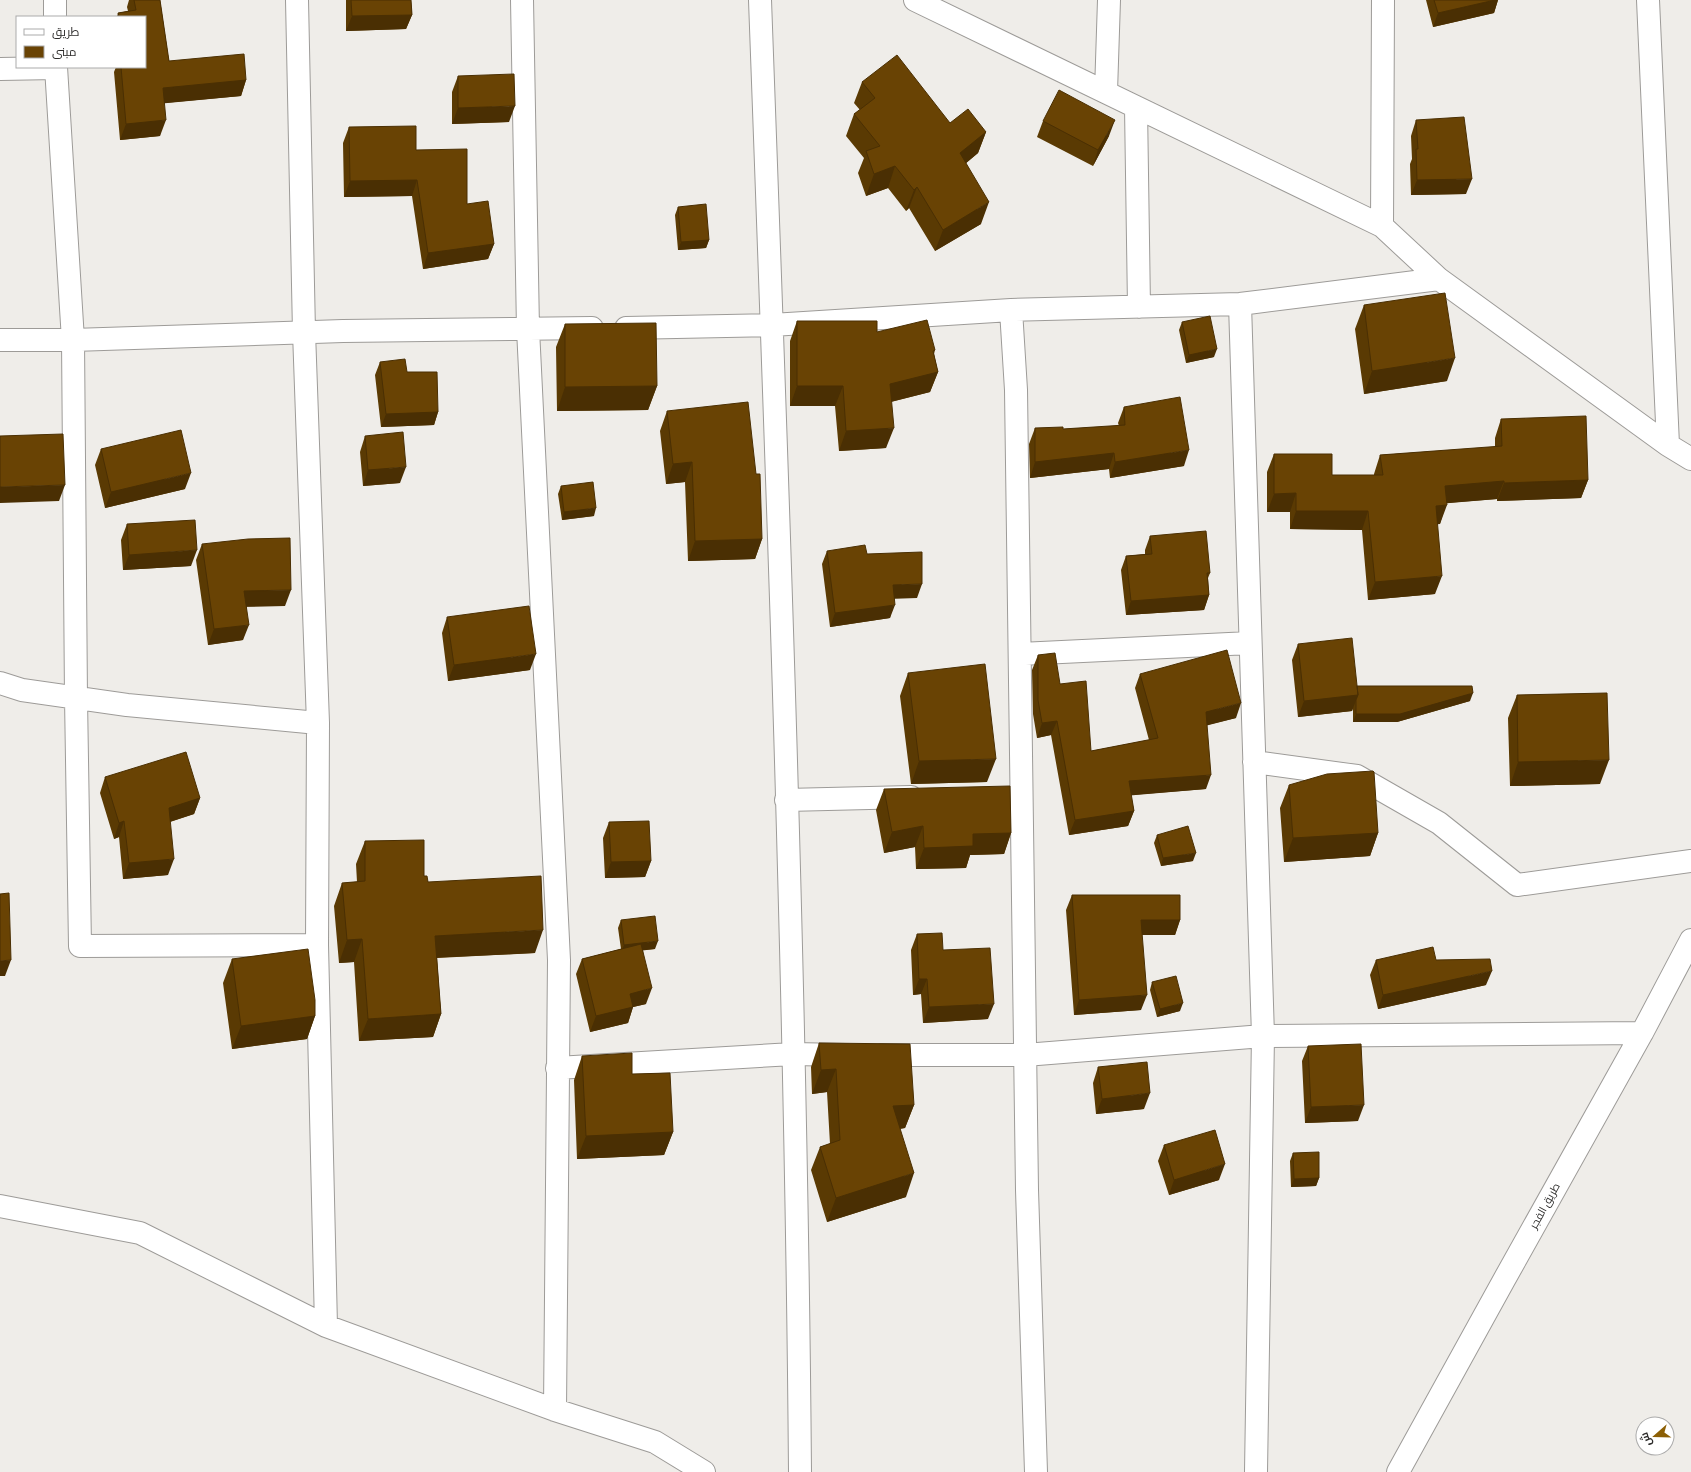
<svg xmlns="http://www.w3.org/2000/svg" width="1691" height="1472" font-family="Bitter,Cairo,serif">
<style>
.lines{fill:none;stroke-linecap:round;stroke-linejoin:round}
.minor-casing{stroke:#9d9b98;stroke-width:24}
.minor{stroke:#fff;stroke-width:22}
.wall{fill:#5a3a03}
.shaded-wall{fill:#4a2f03}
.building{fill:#694304;stroke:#4a2f03}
.labels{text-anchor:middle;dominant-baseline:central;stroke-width:4;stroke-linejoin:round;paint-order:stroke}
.street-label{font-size:11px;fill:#2e2d2c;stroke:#fff}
</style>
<rect width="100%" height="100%" fill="#efede9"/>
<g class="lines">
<g class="minor-casing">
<path id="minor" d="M 55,0 L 55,17
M 297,0 L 304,332 L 318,723 L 317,945 L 326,1326
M 522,0 L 528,329 L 559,960 L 555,1410
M 760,0 C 778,490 796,981 800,1472
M 915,0 L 1382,226 L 1439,279 L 1668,445 L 1691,459
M 1648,0 L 1668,445
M 56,67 L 73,340 L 76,698 L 80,946 L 317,945
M 0,69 L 56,68
M 1106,92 L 1109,0
M 1136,107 L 1139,307
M 1382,226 L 1383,0
M 1240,304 L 1263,1036 L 1256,1472
M 1011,310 L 1016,390 L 1027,1190 L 1036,1472
M 626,328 L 772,325 L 1011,310 L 1240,304 L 1439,279
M 0,340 L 73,340 L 343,331 L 592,328
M 1020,654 L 1250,643
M 0,683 L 22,690 L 127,705 L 318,723
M 1254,762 L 1357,776 L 1439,823 L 1517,885 L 1691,861
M 786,800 L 911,797
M 882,1055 L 1025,1055 L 1263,1036 L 1642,1033
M 557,1068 L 793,1054 L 845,1055
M 0,1206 L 140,1233 L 326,1326 L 555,1410 L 655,1442 L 704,1472
M 1398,1472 L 1504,1280 L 1642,1033 L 1691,940"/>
</g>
<use href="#minor" class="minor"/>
</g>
<path class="wall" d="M 129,0 L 160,0 L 169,61 L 246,80 L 241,96 L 164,103 L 160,136 L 120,140 L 114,72 L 116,67 L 145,67 L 145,17 L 117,17 L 118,13 L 128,11 L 127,7 Z
M 346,0 L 411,0 L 412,15 L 406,29 L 346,31 Z
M 1426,0 L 1498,0 L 1494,13 L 1433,27 Z
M 458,76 L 509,122 L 452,124 L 452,92 Z
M 862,82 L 950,123 L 986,132 L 978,153 L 966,163 L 981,224 L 935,251 L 909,208 L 906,211 L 888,188 L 866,196 L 858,173 L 864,158 L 846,136 L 854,114 L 860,110 L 854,103 Z
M 1416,120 L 1466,194 L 1411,195 L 1410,164 L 1412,159 L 1411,136 Z
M 1043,121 L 1109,136 L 1093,166 L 1037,137 Z
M 349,127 L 416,150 L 467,204 L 494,244 L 488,259 L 423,269 L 412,196 L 344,197 L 343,143 Z
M 678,207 L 709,240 L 706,248 L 678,250 L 675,215 Z
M 1364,305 L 1447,381 L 1364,394 L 1355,329 Z
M 797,321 L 877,332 L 935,350 L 934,354 L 938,372 L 930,392 L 891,402 L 886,448 L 839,451 L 835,406 L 790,406 L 790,341 Z
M 1182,322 L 1214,357 L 1186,363 L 1179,330 Z
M 565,324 L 657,386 L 648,410 L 557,411 L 556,347 Z
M 380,362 L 407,372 L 438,412 L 434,425 L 381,427 L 375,375 Z
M 1124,407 L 1184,466 L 1110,478 L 1109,469 L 1030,478 L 1029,444 L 1035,428 L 1063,429 L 1119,426 L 1118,423 Z
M 667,411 L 762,539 L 755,559 L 688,561 L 685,482 L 666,484 L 660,431 Z
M 1501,419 L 1588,480 L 1581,498 L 1497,501 L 1497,499 L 1446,503 L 1440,524 L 1437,524 L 1435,594 L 1368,600 L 1362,530 L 1290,529 L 1290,512 L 1267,512 L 1267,472 L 1274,454 L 1332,475 L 1374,475 L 1374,474 L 1380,455 L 1495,447 L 1495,438 Z
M 365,436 L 400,483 L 363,486 L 360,452 Z
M 101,449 L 185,489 L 105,508 L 95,465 Z
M 561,486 L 594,516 L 562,520 L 558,494 Z
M 127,524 L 191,566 L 123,570 L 121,540 Z
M 1150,536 L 1210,573 L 1208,578 L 1209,595 L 1204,610 L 1126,615 L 1121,570 L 1126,556 L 1145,554 L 1145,550 Z
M 202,544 L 285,606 L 247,606 L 243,640 L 208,645 L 196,560 Z
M 827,551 L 867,554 L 917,598 L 894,598 L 890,618 L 830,627 L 822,564 Z
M 447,617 L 530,670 L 448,681 L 442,633 Z
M 1298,644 L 1357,686 L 1470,701 L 1397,722 L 1353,722 L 1353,708 L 1352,711 L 1298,717 L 1292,660 Z
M 1038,655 L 1060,684 L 1091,751 L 1149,740 L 1135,688 L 1140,674 L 1236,718 L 1207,725 L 1206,789 L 1131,795 L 1134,811 L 1128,826 L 1069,835 L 1051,735 L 1037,738 L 1033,714 L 1032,670 Z
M 908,673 L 987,782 L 911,784 L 900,696 Z
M 1517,695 L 1600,784 L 1510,786 L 1508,718 Z
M 105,777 L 200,798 L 194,814 L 170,822 L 168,875 L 123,879 L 119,837 L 114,839 L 100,793 Z
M 1289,785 L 1378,833 L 1370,856 L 1284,862 L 1280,808 Z
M 884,789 L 1011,833 L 1004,854 L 970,855 L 966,868 L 916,869 L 915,847 L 884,853 L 876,810 Z
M 609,822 L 651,861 L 645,877 L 605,878 L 603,838 Z
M 1157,835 L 1193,861 L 1161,866 L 1154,843 Z
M 365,841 L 424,876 L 428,882 L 535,953 L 437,958 L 441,1014 L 433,1037 L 359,1041 L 354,962 L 339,963 L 334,906 L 342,883 L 357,882 L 356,864 Z
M 1072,895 L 1180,920 L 1175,935 L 1142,935 L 1141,1010 L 1074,1015 L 1066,910 Z
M 621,920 L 655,949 L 643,950 L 646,1004 L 633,1007 L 628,1023 L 590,1032 L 576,974 L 582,959 L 621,949 L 618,928 Z
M 917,934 L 943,950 L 988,1019 L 923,1023 L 921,994 L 913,995 L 911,950 Z
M 232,959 L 315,1016 L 307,1039 L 232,1049 L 223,983 Z
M 1376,960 L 1436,960 L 1486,985 L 1378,1009 L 1370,975 Z
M 1152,982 L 1180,1011 L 1157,1017 L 1150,990 Z
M 819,1043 L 914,1105 L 905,1128 L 900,1129 L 906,1197 L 827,1222 L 811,1170 L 820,1147 L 830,1144 L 827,1092 L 812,1094 L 811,1067 Z
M 1308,1046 L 1358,1121 L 1305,1123 L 1302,1061 Z
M 582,1056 L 632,1074 L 673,1132 L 664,1155 L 577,1159 L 574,1080 Z
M 1098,1067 L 1144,1109 L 1096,1114 L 1093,1083 Z
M 1164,1145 L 1219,1180 L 1169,1195 L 1158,1161 Z
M 1293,1153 L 1319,1178 L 1316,1186 L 1291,1187 L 1290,1161 Z"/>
<path class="shaded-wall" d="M 1495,0 L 1498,0 L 1494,13 L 1433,27 L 1438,13 Z
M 412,15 L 406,29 L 346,31 L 352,16 Z
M 246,80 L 241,96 L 157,104 L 163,88 Z
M 515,106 L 509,122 L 452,124 L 458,108 Z
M 166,120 L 160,136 L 120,140 L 126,124 Z
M 1115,120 L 1109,136 L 1093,166 L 1098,150 Z
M 986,132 L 978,153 L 952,175 L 960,153 Z
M 895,166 L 888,188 L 866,196 L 874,174 Z
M 1472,179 L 1466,194 L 1411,195 L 1417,180 Z
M 417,180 L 412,196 L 344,197 L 350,181 Z
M 917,187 L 909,208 L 906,211 L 914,190 Z
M 989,202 L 981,224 L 935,251 L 943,230 Z
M 709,240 L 706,248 L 678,250 L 681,242 Z
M 494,244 L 488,259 L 423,269 L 428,253 Z
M 1217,349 L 1214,357 L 1186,363 L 1189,355 Z
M 1455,358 L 1447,381 L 1364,394 L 1372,371 Z
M 938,372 L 930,392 L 882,404 L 890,384 Z
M 657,386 L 648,410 L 557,411 L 565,387 Z
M 797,386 L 843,386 L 835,406 L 790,406 Z
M 438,412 L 434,425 L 381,427 L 386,414 Z
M 894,428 L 886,448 L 839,451 L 846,431 Z
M 1189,450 L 1184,466 L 1110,478 L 1115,462 Z
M 1114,453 L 1109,469 L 1030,478 L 1035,462 Z
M 692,462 L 685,482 L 666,484 L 673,464 Z
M 406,467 L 400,483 L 363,486 L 368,470 Z
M 191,473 L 185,489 L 105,508 L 111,492 Z
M 1588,480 L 1581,498 L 1497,501 L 1504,483 Z
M 1504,481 L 1497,499 L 1438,504 L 1445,486 Z
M 65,485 L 59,501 L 0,503 L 0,487 Z
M 1296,493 L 1290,512 L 1267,512 L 1274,494 Z
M 1447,505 L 1440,524 L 1429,525 L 1436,506 Z
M 596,508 L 594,516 L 562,520 L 564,512 Z
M 1296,511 L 1368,511 L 1362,530 L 1290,529 Z
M 762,539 L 755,559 L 688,561 L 695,541 Z
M 197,550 L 191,566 L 123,570 L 129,555 Z
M 1442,576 L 1435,594 L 1368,600 L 1375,582 Z
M 922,584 L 917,598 L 888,599 L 893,585 Z
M 291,590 L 285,606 L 239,607 L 244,591 Z
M 1209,595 L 1204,610 L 1126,615 L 1131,601 Z
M 895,605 L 890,618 L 830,627 L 835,613 Z
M 249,625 L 243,640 L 208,645 L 214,629 Z
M 536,654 L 530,670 L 448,681 L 454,665 Z
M 1473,693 L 1470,701 L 1397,722 L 1353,722 L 1356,714 Z
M 1358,695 L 1352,711 L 1298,717 L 1304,701 Z
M 1241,703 L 1236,718 L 1201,727 L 1206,712 Z
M 1057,721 L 1051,735 L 1037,738 L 1042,723 Z
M 996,759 L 987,782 L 911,784 L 919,761 Z
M 1609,760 L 1600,784 L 1510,786 L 1518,762 Z
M 1211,775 L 1206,789 L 1124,796 L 1129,781 Z
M 200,798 L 194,814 L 163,824 L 169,808 Z
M 1134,811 L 1128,826 L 1069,835 L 1075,820 Z
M 124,821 L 119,837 L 114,839 L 119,823 Z
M 923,826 L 915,847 L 884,853 L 892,832 Z
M 1011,833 L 1004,854 L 970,855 L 966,868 L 916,869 L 924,848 L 973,834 Z
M 1378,833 L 1370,856 L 1284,862 L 1293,838 Z
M 1196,853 L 1193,861 L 1161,866 L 1163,858 Z
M 174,859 L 168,875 L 123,879 L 129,863 Z
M 651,861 L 645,877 L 605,878 L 611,862 Z
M 1141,920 L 1180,920 L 1175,935 L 1135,935 Z
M 543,930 L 535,953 L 427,958 L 435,936 Z
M 362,939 L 354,962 L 339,963 L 347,940 Z
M 658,941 L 655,949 L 621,953 L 624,945 Z
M 11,960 L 5,976 L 0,976 L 0,961 Z
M 1492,971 L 1486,985 L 1378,1009 L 1383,995 Z
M 919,979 L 927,979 L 921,994 L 913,995 Z
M 652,988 L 646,1004 L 633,1007 L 628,1023 L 590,1032 L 596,1016 L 630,994 Z
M 1147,995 L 1141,1010 L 1074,1015 L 1079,1000 Z
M 1183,1003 L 1180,1011 L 1157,1017 L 1160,1009 Z
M 994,1004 L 988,1019 L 923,1023 L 929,1007 Z
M 441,1014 L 433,1037 L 359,1041 L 368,1019 Z
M 315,1016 L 307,1039 L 232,1049 L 241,1026 Z
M 836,1069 L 827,1092 L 812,1094 L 821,1070 Z
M 1150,1093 L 1144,1109 L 1096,1114 L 1102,1099 Z
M 914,1105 L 905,1128 L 884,1130 L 893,1106 Z
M 1364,1105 L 1358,1121 L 1305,1123 L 1311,1107 Z
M 673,1132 L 664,1155 L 577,1159 L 586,1136 Z
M 1225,1164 L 1219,1180 L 1169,1195 L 1174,1180 Z
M 914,1173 L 906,1197 L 827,1222 L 836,1198 Z
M 1319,1178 L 1316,1186 L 1291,1187 L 1294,1179 Z"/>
<path class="building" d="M 134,0 L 160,0 L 169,61 L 244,54 L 246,80 L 163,88 L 166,120 L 126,124 L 121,67 L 145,67 L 145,17 L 119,17 L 118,13 L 136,10 Z
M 351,0 L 411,0 L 412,15 L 352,16 Z
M 1434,0 L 1495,0 L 1438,13 Z
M 897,55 L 950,123 L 968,109 L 986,132 L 960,153 L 989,202 L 943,230 L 917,187 L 914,190 L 895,166 L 874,174 L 866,151 L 880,146 L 854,114 L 875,98 L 862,82 Z
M 514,74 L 515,106 L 458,108 L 458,76 Z
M 1059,90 L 1115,120 L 1098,150 L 1043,121 Z
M 1464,117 L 1472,179 L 1417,180 L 1416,149 L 1418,149 L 1416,120 Z
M 416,126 L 416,150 L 467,149 L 467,204 L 488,201 L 494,244 L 428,253 L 417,180 L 350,181 L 349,127 Z
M 706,204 L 709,240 L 681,242 L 678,207 Z
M 1445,293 L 1455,358 L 1372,371 L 1364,305 Z
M 1210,316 L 1217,349 L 1189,355 L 1182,322 Z
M 927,320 L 935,350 L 933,351 L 938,372 L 890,384 L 894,428 L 846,431 L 843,386 L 797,386 L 797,321 L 877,321 L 877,332 Z
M 656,323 L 657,386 L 565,387 L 565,324 Z
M 405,359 L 407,372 L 437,372 L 438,412 L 386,414 L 380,362 Z
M 1180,397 L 1189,450 L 1115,462 L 1114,453 L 1035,462 L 1035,428 L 1063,427 L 1063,429 L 1125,425 L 1124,407 Z
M 748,402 L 756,474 L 760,474 L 762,539 L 695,541 L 692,462 L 673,464 L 667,411 Z
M 1586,416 L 1588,480 L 1504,483 L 1504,481 L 1445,486 L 1447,505 L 1436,506 L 1442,576 L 1375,582 L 1368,511 L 1296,511 L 1296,493 L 1274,494 L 1274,454 L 1332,454 L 1332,475 L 1383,475 L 1380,455 L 1502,446 L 1501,419 Z
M 181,430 L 191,473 L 111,492 L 101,449 Z
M 403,432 L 406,467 L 368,470 L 365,436 Z
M 63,434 L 65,485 L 0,487 L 0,436 Z
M 593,482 L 596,508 L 564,512 L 561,486 Z
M 195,520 L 197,550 L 129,555 L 127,524 Z
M 1206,531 L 1210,573 L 1207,573 L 1209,595 L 1131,601 L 1126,556 L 1152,554 L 1150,536 Z
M 290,538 L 291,590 L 244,591 L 249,625 L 214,629 L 202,544 L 248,539 Z
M 865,545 L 867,554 L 922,552 L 922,584 L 893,585 L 895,605 L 835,613 L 827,551 Z
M 529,606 L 536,654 L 454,665 L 447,617 Z
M 1352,638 L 1358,695 L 1304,701 L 1298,644 Z
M 1227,650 L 1241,703 L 1206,712 L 1211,775 L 1129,781 L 1134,811 L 1075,820 L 1057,721 L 1042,723 L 1038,700 L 1038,655 L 1055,653 L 1060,684 L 1086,681 L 1091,751 L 1158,738 L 1140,674 Z
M 985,664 L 996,759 L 919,761 L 908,673 Z
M 1357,686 L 1472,686 L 1473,693 L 1400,714 L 1356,714 L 1356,700 L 1358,695 Z
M 1607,693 L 1609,760 L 1518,762 L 1517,695 Z
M 186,752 L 200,798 L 169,808 L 174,859 L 129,863 L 124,821 L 119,823 L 105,777 Z
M 1373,771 L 1374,772 L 1378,833 L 1293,838 L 1289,785 L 1327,774 Z
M 1010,786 L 1011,833 L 973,834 L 973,846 L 924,848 L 923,826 L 892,832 L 884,789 Z
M 649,821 L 651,861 L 611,862 L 609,822 Z
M 1188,826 L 1196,853 L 1163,858 L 1157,835 Z
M 424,840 L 424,876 L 427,876 L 428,882 L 541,876 L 543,930 L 435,936 L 441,1014 L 368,1019 L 362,939 L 347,940 L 342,883 L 365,881 L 365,841 Z
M 9,893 L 11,960 L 0,961 L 0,894 Z
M 1072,895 L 1180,895 L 1180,920 L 1141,920 L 1147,995 L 1079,1000 Z
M 655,916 L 658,941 L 624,945 L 621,920 Z
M 942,933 L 943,950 L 990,948 L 994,1004 L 929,1007 L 927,979 L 919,979 L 917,934 Z
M 641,944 L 652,988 L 630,994 L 633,1007 L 596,1016 L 582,959 Z
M 1433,947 L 1436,960 L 1490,959 L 1492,971 L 1383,995 L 1376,960 Z
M 308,949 L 315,1000 L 315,1016 L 241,1026 L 232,959 Z
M 1176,976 L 1183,1003 L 1160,1009 L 1152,982 Z
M 819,1043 L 910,1044 L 914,1105 L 893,1106 L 914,1173 L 836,1198 L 820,1147 L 840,1140 L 836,1069 L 821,1070 Z
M 1361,1044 L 1364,1105 L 1311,1107 L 1308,1046 Z
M 632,1053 L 632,1074 L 670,1073 L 673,1132 L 586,1136 L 582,1056 Z
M 1147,1062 L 1150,1093 L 1102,1099 L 1098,1067 Z
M 1215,1130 L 1225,1164 L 1174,1180 L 1164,1145 Z
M 1319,1152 L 1319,1178 L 1294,1179 L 1293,1153 Z"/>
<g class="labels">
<g class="street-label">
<text transform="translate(1545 1206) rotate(-61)">طريق الفجر</text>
</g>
</g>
<rect x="16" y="16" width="130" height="52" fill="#ffffff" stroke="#ababab"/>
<rect x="24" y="29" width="20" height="6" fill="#ffffff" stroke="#ababab"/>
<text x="52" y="36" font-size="12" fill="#2e2d2c">طريق</text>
<rect x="24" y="46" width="20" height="12" fill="#694304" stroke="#ababab"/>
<text x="52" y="56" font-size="12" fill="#2e2d2c">مبنى</text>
<g transform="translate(1655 1436) rotate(250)"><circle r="19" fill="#ffffff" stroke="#ababab"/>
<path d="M0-3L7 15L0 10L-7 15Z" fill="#8c5f05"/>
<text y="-6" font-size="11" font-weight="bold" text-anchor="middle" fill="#2e2d2c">ش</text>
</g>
</svg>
